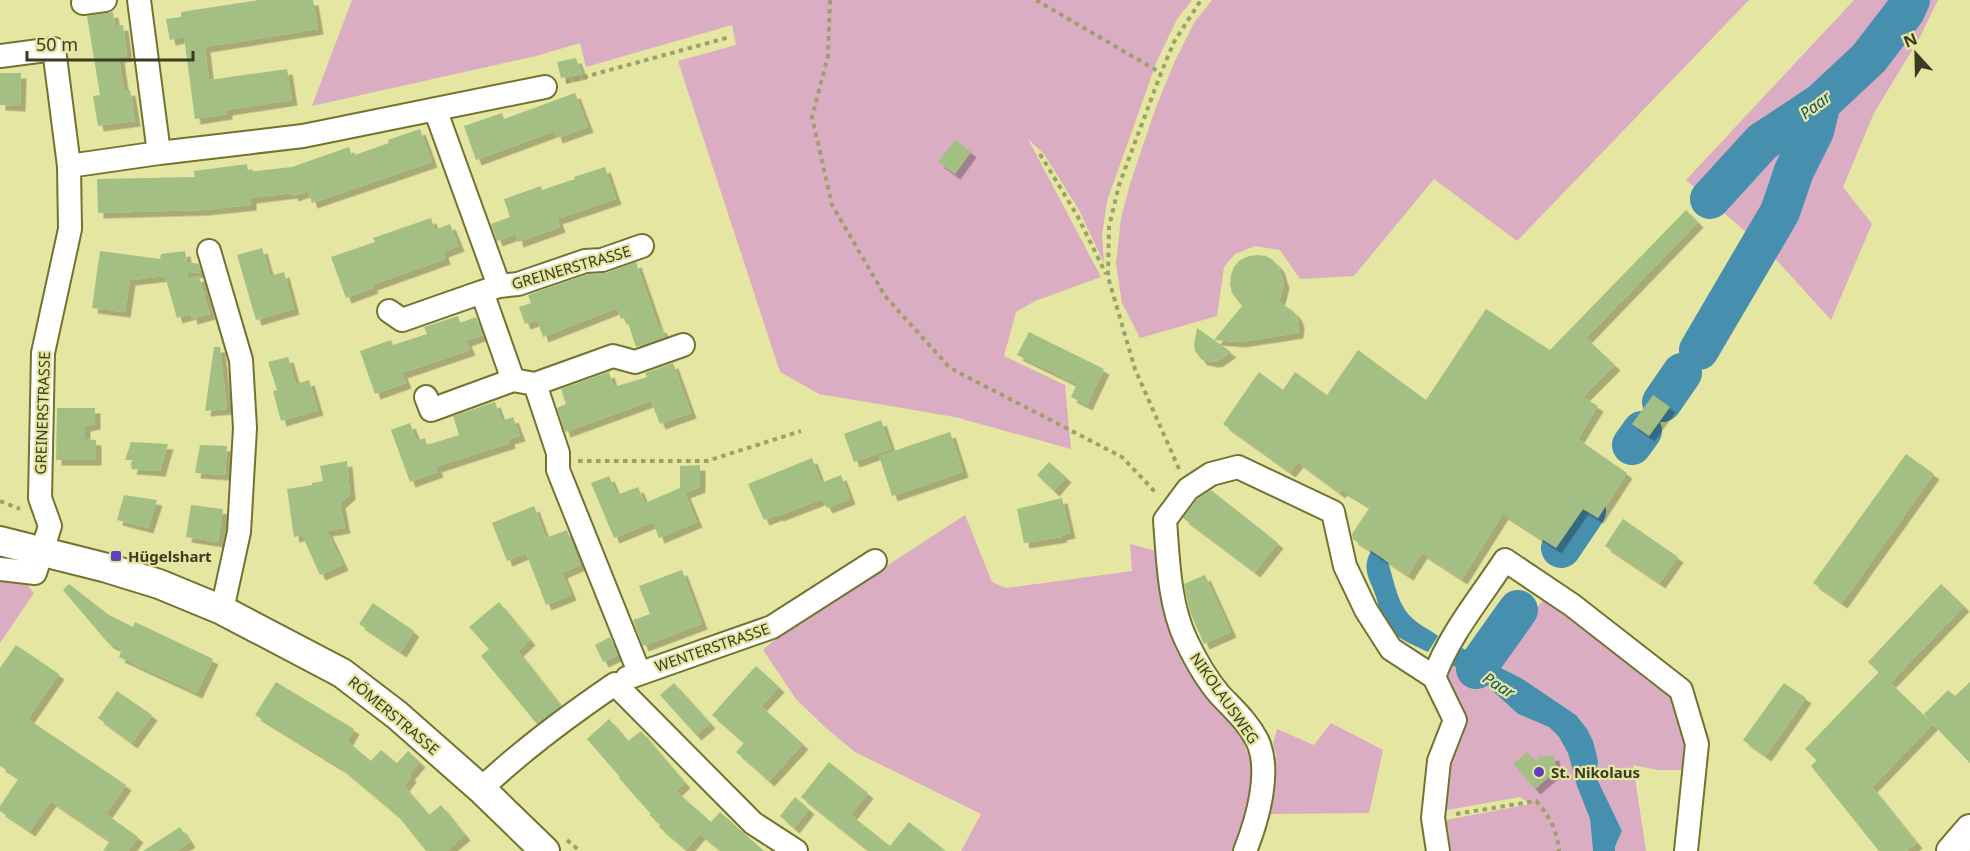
<svg xmlns="http://www.w3.org/2000/svg" width="1970" height="851" font-family="'Noto Sans',sans-serif">
<style>
.green{fill:#daadc2}
.water{fill:#478faf}
.lines{fill:none;stroke-linecap:round;stroke-linejoin:round}
.river{stroke:#478faf;stroke-width:40}
.building{fill:#a3bf84;filter:url(#shadow)}
.minor-casing{stroke:#737330;stroke-width:26}
.major-casing{stroke:#737330;stroke-width:32}
.path{stroke:#9e9f6b;stroke-width:4;stroke-dasharray:4.5 4.5;stroke-linecap:butt}
.minor{stroke:#fff;stroke-width:22}
.major{stroke:#fff;stroke-width:28}
.poi-dot{fill:#5e40b9;stroke:#e4e6a1;stroke-width:2}
.labels{text-anchor:middle;dominant-baseline:central;stroke-width:4.5;stroke-linejoin:round;paint-order:stroke}
.street-label{font-size:15px;fill:#3b3b1f;stroke:#e4e6a1}
.poi-label{font-size:15px;font-weight:bold;fill:#3b3b1f;stroke:#e4e6a1;text-anchor:start}
.water-label{font-size:16px;font-style:italic;fill:#175168;stroke:#e4e6a1}
</style>
<defs>
<filter id="shadow"><feDropShadow dx="5.5" dy="5.5" stdDeviation="0" flood-color="#0004"/></filter>
</defs>
<rect width="100%" height="100%" fill="#e4e6a1"/>
<path class="green" d="M 352,0 L 1192,0 L 1177,19 L 1157,61 L 1107,201 L 1102,235 L 1104,263 L 1079,210 L 1044,154 L 1028,139 L 1101,277 L 1035,301 L 1016,312 L 1004,356 L 1065,385 L 1071,449 L 955,417 L 819,394 L 780,372 L 678,61 L 736,45 L 732,25 L 586,67 L 580,43 L 536,56 L 312,106 Z
M 1212,0 L 1749,0 L 1517,241 L 1434,179 L 1354,276 L 1300,279 L 1280,250 L 1255,246 L 1235,254 L 1224,267 L 1217,316 L 1140,338 L 1122,303 L 1116,264 L 1121,218 L 1130,184 L 1156,107 L 1175,61 L 1194,23 Z
M 1854,0 L 1938,0 L 1920,37 L 1874,113 L 1843,187 L 1872,224 L 1831,320 L 1769,252 L 1686,180 Z
M 965,515 L 992,582 L 1006,588 L 1132,571 L 1130,544 L 1160,552 L 1170,622 L 1236,724 L 1252,764 L 1253,803 L 1237,851 L 961,851 L 981,814 L 855,752 L 827,729 L 796,699 L 763,650 L 779,636 Z
M 0,577 L 24,581 L 34,593 L 0,643 Z
M 1547,596 C 1568,612 1590,628 1611,643 C 1652,674 1701,710 1683,770 L 1658,770 L 1633,765 L 1646,851 L 1615,851 L 1615,848 L 1622,831 L 1595,777 L 1598,761 L 1587,729 L 1576,715 L 1521,678 L 1490,661 Z
M 1450,664 L 1482,681 L 1518,714 L 1549,727 L 1559,737 L 1568,753 L 1577,786 L 1590,819 L 1593,851 L 1451,851 L 1446,820 L 1530,804 L 1520,797 L 1442,811 L 1445,775 L 1467,720 C 1465,697 1440,687 1450,664 Z
M 1331,723 L 1383,750 L 1369,813 L 1266,814 L 1272,758 L 1277,757 L 1273,744 L 1277,729 L 1314,745 Z"/>
<path class="water" d="M 1395,545 L 1385,561 L 1388,562 C 1394,580 1397,602 1410,616 C 1417,624 1429,629 1438,636 L 1428,652 C 1414,645 1397,639 1387,627 C 1380,619 1380,610 1377,600 C 1372,581 1360,571 1371,551 Z
M 1460,647 L 1521,678 L 1576,715 L 1587,729 L 1593,741 L 1598,761 L 1596,777 L 1622,831 L 1615,847 L 1615,851 L 1593,851 L 1590,819 L 1577,786 L 1568,753 L 1559,737 L 1549,727 L 1518,714 L 1482,681 L 1450,664 Z"/>
<g class="lines">
<path class="river" d="M 1710,199 L 1762,142 L 1821,103 L 1869,58 L 1905,11 L 1910,0
M 1699,350 L 1780,212 L 1794,171 L 1814,131 L 1821,103
M 1662,402 L 1682,373
M 1632,445 L 1642,431
M 1561,548 L 1586,511
M 1476,669 L 1518,610"/>
</g>
<path class="building" d="M 259,0 L 313,0 L 318,29 L 205,47 L 209,80 L 287,69 L 292,100 L 227,110 L 227,114 L 195,119 L 184,37 L 170,40 L 166,19 L 181,17 L 181,12 Z
M 113,12 L 115,26 L 123,25 L 127,56 L 119,57 L 124,91 L 130,90 L 135,121 L 98,126 L 93,96 L 100,95 L 87,16 Z
M 576,58 L 582,74 L 561,78 L 557,62 Z
M 0,73 L 21,73 L 20,106 L 0,105 Z
M 575,93 L 588,127 L 557,138 L 555,131 L 476,160 L 464,126 L 502,113 L 504,119 Z
M 420,129 L 432,162 L 312,203 L 308,191 L 293,196 L 292,193 L 251,198 L 251,205 L 203,210 L 98,213 L 97,179 L 195,177 L 194,171 L 247,164 L 248,172 L 292,167 L 349,147 L 352,156 L 389,143 L 388,140 Z
M 955,140 L 971,152 L 955,174 L 938,162 Z
M 605,167 L 616,199 L 557,219 L 560,227 L 518,242 L 516,234 L 497,241 L 491,224 L 510,217 L 504,199 L 541,186 L 542,190 L 575,179 L 574,177 Z
M 1686,210 L 1698,222 L 1586,338 L 1615,365 L 1583,397 L 1598,406 L 1578,439 L 1627,473 L 1598,518 L 1583,509 L 1556,548 L 1503,514 L 1462,579 L 1422,553 L 1408,575 L 1353,539 L 1352,534 L 1370,507 L 1342,490 L 1340,493 L 1298,462 L 1290,472 L 1223,424 L 1259,372 L 1283,390 L 1295,372 L 1327,395 L 1358,350 L 1426,400 L 1486,309 L 1550,350 Z
M 431,218 L 435,230 L 450,224 L 459,246 L 443,252 L 445,259 L 372,285 L 373,288 L 346,298 L 331,257 L 375,242 L 373,238 Z
M 262,248 L 270,276 L 284,272 L 294,309 L 256,320 L 237,255 Z
M 100,251 L 160,259 L 161,254 L 185,251 L 187,262 L 199,264 L 201,272 L 188,273 L 188,279 L 199,276 L 210,314 L 192,319 L 191,314 L 177,318 L 165,276 L 130,280 L 125,312 L 92,308 Z
M 1258,255 L 1266,256 L 1273,260 L 1279,267 L 1284,283 L 1279,302 L 1293,311 L 1297,316 L 1299,323 L 1298,333 L 1240,342 L 1214,340 L 1242,306 L 1232,293 L 1230,284 L 1231,275 L 1234,267 L 1240,260 L 1249,256 Z
M 636,262 L 659,328 L 661,327 L 665,337 L 636,347 L 626,317 L 621,319 L 617,308 L 543,337 L 537,320 L 525,324 L 519,307 L 531,303 L 528,295 L 588,274 L 606,273 Z
M 458,316 L 460,323 L 476,317 L 483,335 L 466,341 L 470,350 L 402,373 L 406,383 L 375,394 L 360,351 L 391,340 L 393,345 L 427,334 L 424,327 Z
M 1197,328 L 1231,352 L 1218,361 L 1213,362 L 1202,360 L 1195,351 L 1194,345 Z
M 1029,332 L 1104,369 L 1087,405 L 1071,397 L 1077,384 L 1017,355 Z
M 214,347 L 220,347 L 227,409 L 205,411 Z
M 288,357 L 296,384 L 309,380 L 318,410 L 281,421 L 273,391 L 277,390 L 268,362 Z
M 673,363 L 691,413 L 660,424 L 651,401 L 565,432 L 557,408 L 566,404 L 561,389 L 609,372 L 614,387 L 647,377 L 645,373 Z
M 1653,395 L 1670,407 L 1649,436 L 1632,424 Z
M 495,402 L 502,421 L 513,417 L 520,436 L 509,439 L 510,443 L 436,467 L 438,472 L 410,482 L 391,430 L 410,423 L 417,441 L 425,438 L 427,445 L 459,435 L 453,416 Z
M 57,408 L 95,408 L 95,424 L 85,426 L 85,439 L 96,440 L 96,460 L 56,460 Z
M 881,420 L 891,449 L 854,462 L 844,434 Z
M 950,432 L 963,472 L 892,496 L 879,456 Z
M 131,442 L 168,444 L 160,471 L 131,469 L 134,460 L 125,460 Z
M 200,445 L 227,446 L 225,475 L 195,473 Z
M 1906,454 L 1934,474 L 1842,603 L 1813,583 Z
M 812,458 L 821,483 L 841,475 L 850,499 L 827,508 L 822,499 L 778,516 L 777,515 L 764,520 L 748,484 Z
M 347,461 L 350,494 L 340,503 L 345,528 L 327,531 L 343,565 L 320,575 L 302,535 L 294,537 L 287,489 L 312,485 L 312,483 L 323,481 L 320,466 Z
M 1049,462 L 1066,477 L 1054,491 L 1037,475 Z
M 700,465 L 700,487 L 685,493 L 697,522 L 659,538 L 653,522 L 614,538 L 591,483 L 609,476 L 617,495 L 638,487 L 645,503 L 680,488 L 680,466 Z
M 1211,490 L 1278,543 L 1255,572 L 1183,518 L 1197,499 Z
M 124,495 L 157,500 L 148,528 L 117,520 Z
M 1062,498 L 1070,533 L 1061,535 L 1062,537 L 1024,543 L 1017,509 Z
M 191,505 L 223,509 L 218,542 L 186,537 Z
M 534,506 L 546,538 L 567,530 L 580,565 L 562,573 L 571,595 L 546,605 L 526,553 L 507,561 L 492,523 Z
M 1623,519 L 1678,557 L 1660,583 L 1605,546 Z
M 682,570 L 702,624 L 643,646 L 633,620 L 650,614 L 639,586 Z
M 1205,575 L 1231,632 L 1204,644 L 1190,612 L 1184,584 Z
M 69,584 L 109,615 L 133,627 L 135,622 L 213,659 L 197,693 L 119,657 L 122,649 L 108,643 L 63,590 Z
M 1941,584 L 1964,606 L 1890,683 L 1868,662 Z
M 499,602 L 530,640 L 518,651 L 561,706 L 537,724 L 481,656 L 489,649 L 469,627 Z
M 373,603 L 414,631 L 401,652 L 359,624 Z
M 610,637 L 618,655 L 603,662 L 595,645 Z
M 16,645 L 59,674 L 28,719 L 126,785 L 106,814 L 138,837 L 128,851 L 103,851 L 110,841 L 51,801 L 30,831 L 0,811 L 0,806 L 19,778 L 0,766 L 0,668 Z
M 756,666 L 779,687 L 761,706 L 803,744 L 769,781 L 736,752 L 744,743 L 712,715 Z
M 1879,672 L 1932,723 L 1924,714 L 1948,690 L 1955,696 L 1970,682 L 1970,763 L 1933,724 L 1872,787 L 1917,843 L 1906,851 L 1879,851 L 1811,766 L 1817,760 L 1805,749 Z
M 276,682 L 354,729 L 347,741 L 371,761 L 381,750 L 397,763 L 408,751 L 420,762 L 409,775 L 411,777 L 404,786 L 429,815 L 441,805 L 465,835 L 446,851 L 426,851 L 398,816 L 341,768 L 255,715 Z
M 674,683 L 710,723 L 696,735 L 660,695 Z
M 1784,683 L 1806,698 L 1766,756 L 1743,740 Z
M 117,691 L 152,715 L 132,743 L 98,718 Z
M 609,719 L 628,741 L 641,731 L 685,783 L 676,791 L 711,822 L 720,812 L 764,851 L 721,851 L 700,834 L 686,850 L 659,827 L 661,825 L 649,815 L 651,814 L 619,778 L 620,777 L 587,739 Z
M 1527,752 L 1535,761 L 1541,755 L 1544,757 L 1554,755 L 1556,771 L 1535,789 L 1513,764 Z
M 829,762 L 868,793 L 851,815 L 890,846 L 909,822 L 946,851 L 869,851 L 801,797 Z
M 795,797 L 809,809 L 794,828 L 780,816 Z
M 180,827 L 190,842 L 176,851 L 143,851 Z"/>
<g class="lines">
<g class="minor-casing">
<path id="minor" d="M 139,0 L 159,153
M 83,3 L 105,0
M 0,56 L 54,49 L 69,166 L 70,229 L 43,353 L 40,498 L 50,526 L 35,573 L 0,569
M 435,109 L 499,286 L 482,292 L 513,380 L 535,384 L 558,453 L 558,470 L 639,672
M 69,166 L 159,153 L 303,136 L 545,87
M 209,251 L 241,360 L 245,428 L 239,532 L 222,610
M 499,286 L 518,284 L 585,261 L 602,260 L 642,246
M 389,311 L 402,320 L 482,292
M 535,384 L 613,356 L 635,362 L 683,345
M 426,397 L 431,410 L 513,380
M 1434,677 C 1449,635 1480,598 1505,560 L 1572,605 L 1681,690 L 1697,744 L 1686,851
M 627,678 L 772,627 L 875,561
M 481,789 C 522,750 568,716 615,684 L 753,823 L 796,851
M 1245,851 C 1257,821 1272,771 1257,740 C 1248,722 1233,709 1220,695 C 1206,679 1195,659 1186,640 C 1169,604 1168,559 1165,520 L 1188,489 L 1211,474 L 1238,467 L 1333,512 L 1345,566 L 1366,610 L 1391,649 L 1434,677 L 1455,720 L 1439,761 L 1433,818 L 1438,851"/>
</g>
<g class="major-casing">
<path id="major" d="M 0,541 L 107,568 L 159,584 L 222,610 L 342,673 L 397,715 L 481,789 L 545,851
M 1951,851 L 1970,829"/>
</g>
<path class="path" d="M 830,0 L 828,56 L 812,117 L 832,205 L 885,296 L 950,368 L 1122,457 L 1157,494
M 1036,0 L 1161,73
M 566,82 L 730,37
M 1040,154 L 1078,217 L 1106,274
M 578,461 L 707,461 L 801,431
M 1179,469 L 1135,369 L 1108,277 L 1109,227 L 1119,185 L 1161,73 L 1174,42 L 1201,0
M 0,501 L 20,509
M 1456,814 L 1536,801 C 1549,814 1558,833 1559,851
M 567,840 L 580,851"/>
<use href="#minor" class="minor"/>
<use href="#major" class="major"/>
</g>
<g class="poi-dot">
<rect x="110" y="550" width="12" height="12" rx="3"/>
<circle cx="1539" cy="772" r="6"/>
</g>
<g class="labels">
<g class="street-label">
<text transform="translate(571 267) rotate(-16)">GREINERSTRASSE</text>
<text transform="translate(42 413) rotate(-88)">GREINERSTRASSE</text>
<text transform="translate(712 647) rotate(-19)">WENTERSTRASSE</text>
<text transform="translate(1225 698) rotate(55)">NIKOLAUSWEG</text>
<text transform="translate(394 715) rotate(40)">RÖMERSTRASSE</text>
</g>
<g class="poi-label">
<text x="128" y="556">Hügelshart</text>
<text x="1551" y="772">St. Nikolaus</text>
</g>
<g class="water-label">
<text transform="translate(1815 105) rotate(-37)">Paar</text>
<text transform="translate(1499 685) rotate(32)">Paar</text>
</g>
</g>
<g transform="translate(1916 54) rotate(338)" stroke="#e4e6a1" stroke-width="4.5" paint-order="stroke">
<path d="M0-4.5L10 22L0 15L-10 22Z" fill="#3b3b1f"/>
<text y="-9" font-size="16" font-weight="bold" text-anchor="middle" fill="#3b3b1f">N</text>
</g>
<path d="M27 51v9h166v-9" fill="none" stroke="#3b3b1f" stroke-width="3"/>
<text x="36" y="51" font-size="18" fill="#3b3b1f" stroke="#e4e6a1" stroke-width="4.5" paint-order="stroke">50 m</text>
</svg>
